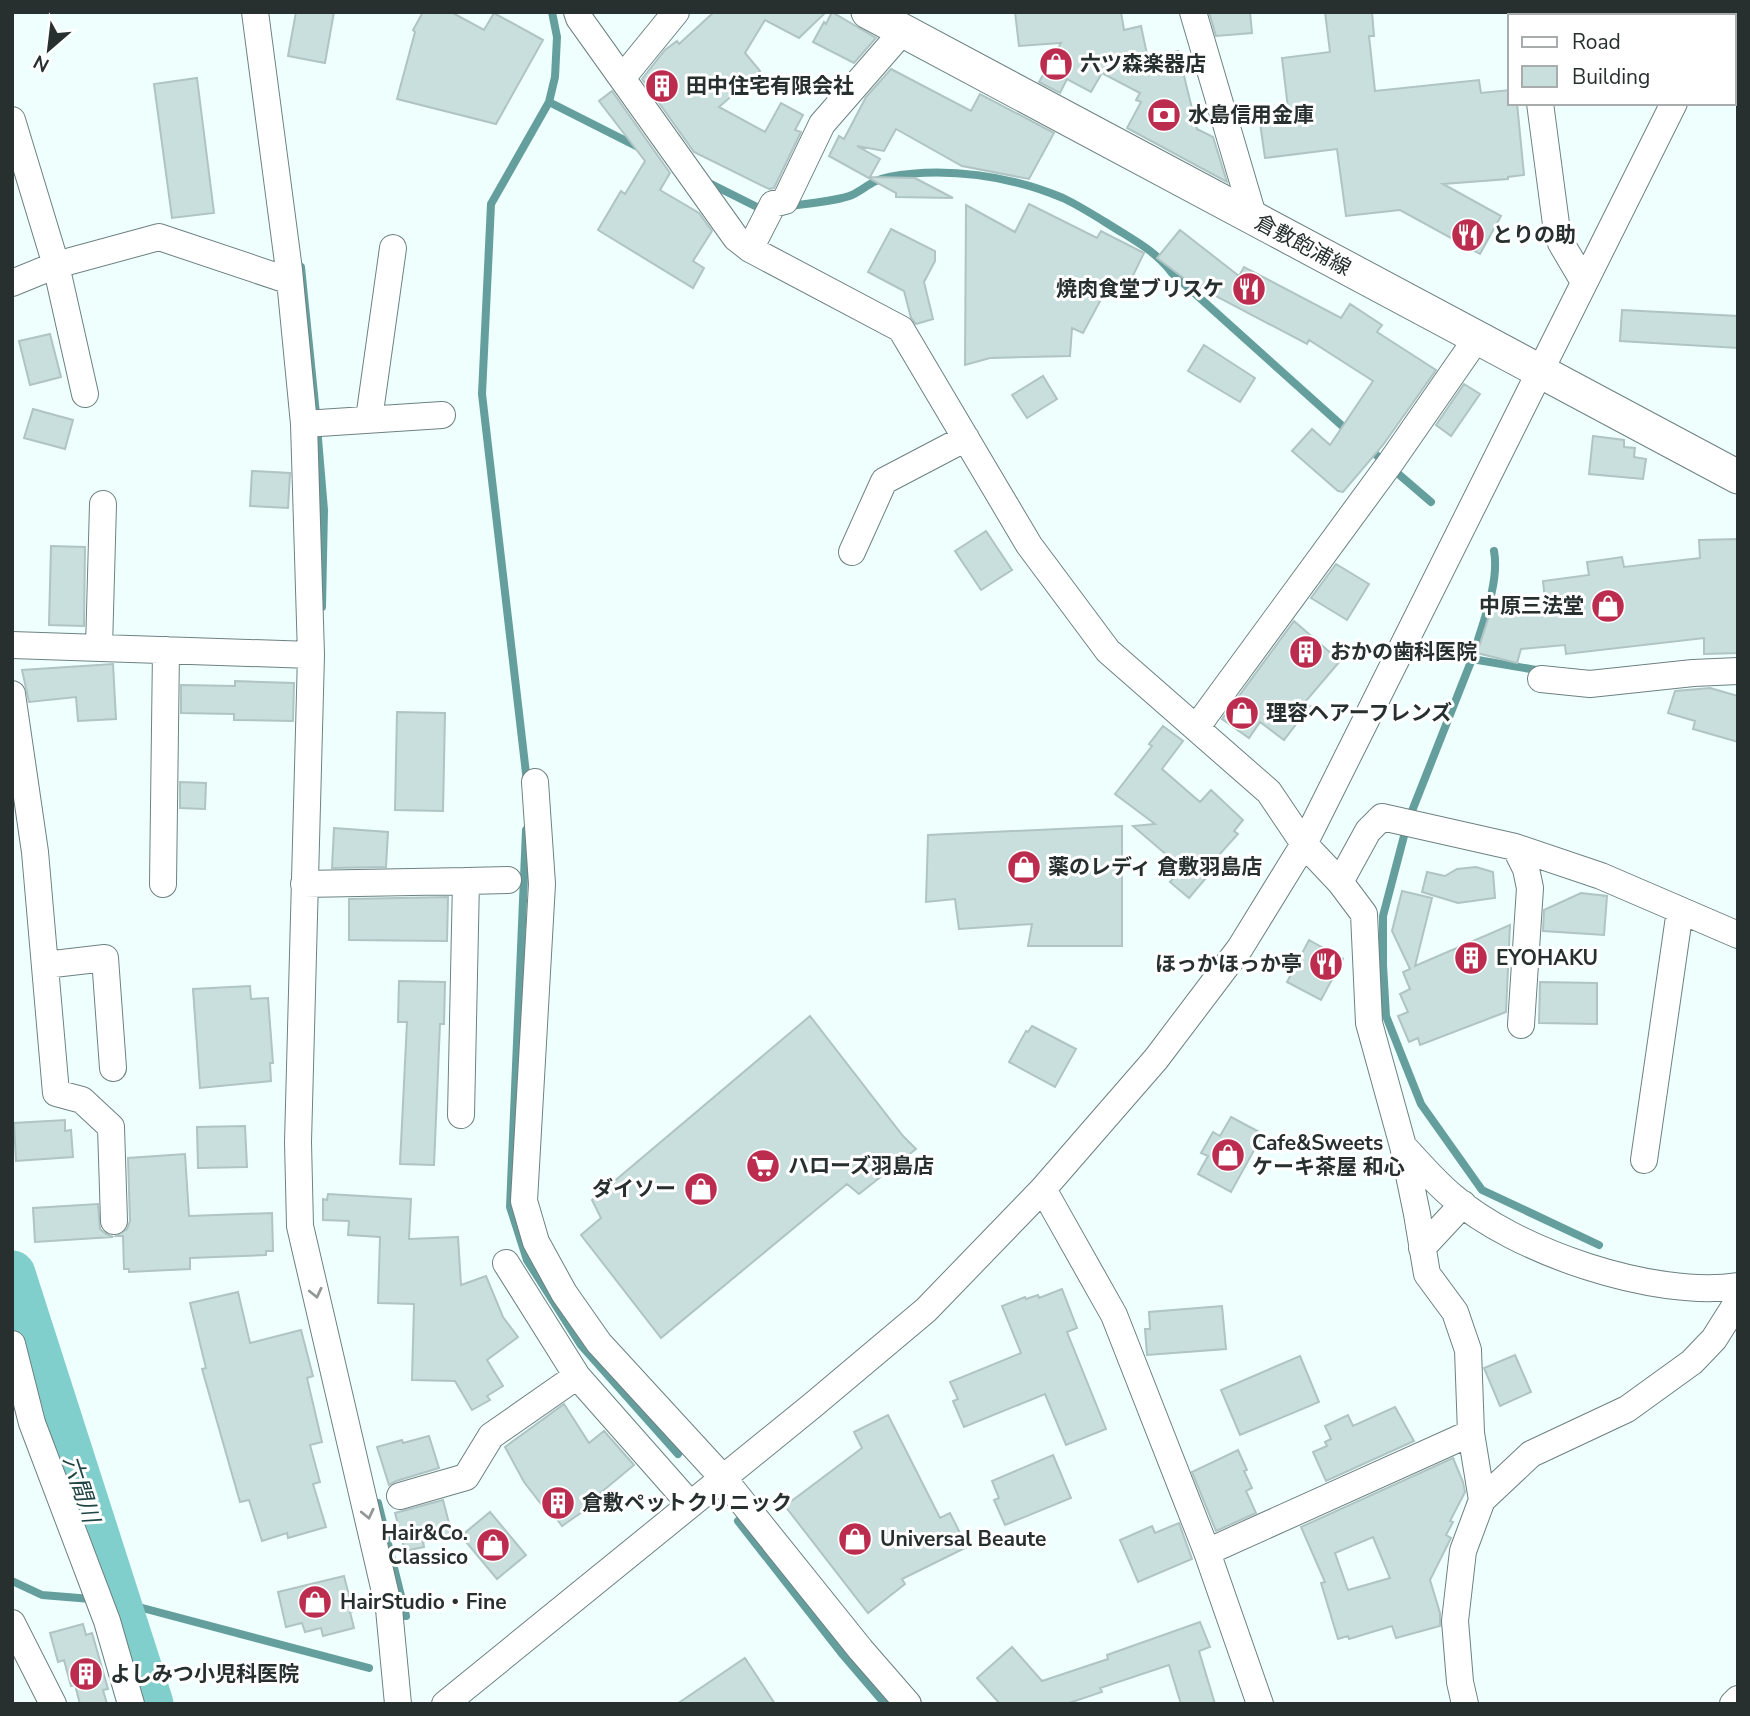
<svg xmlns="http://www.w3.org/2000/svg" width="1750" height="1716" font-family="'Nunito Sans','Noto Sans JP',sans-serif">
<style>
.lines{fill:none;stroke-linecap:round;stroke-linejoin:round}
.stream{stroke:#659f9d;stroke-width:8}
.river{stroke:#80cfcc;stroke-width:47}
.building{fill:#c9dfdd;stroke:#afc4c3;stroke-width:2;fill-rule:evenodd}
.minor-casing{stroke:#6e8180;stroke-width:28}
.major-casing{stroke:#6e8180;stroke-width:35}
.minor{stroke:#fff;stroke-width:26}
.major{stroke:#fff;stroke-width:33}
.oneway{stroke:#939897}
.labels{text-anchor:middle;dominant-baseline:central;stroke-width:6;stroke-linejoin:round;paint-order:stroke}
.poi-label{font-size:21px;font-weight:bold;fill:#27302f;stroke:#fff;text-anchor:start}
.street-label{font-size:21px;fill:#27302f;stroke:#fff}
.water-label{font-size:23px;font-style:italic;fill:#214645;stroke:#fff}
</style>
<rect width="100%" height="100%" fill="#eefffe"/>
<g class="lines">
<path class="stream" d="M 549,102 L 640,148
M 711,184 L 761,209 L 765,209
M 788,206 C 804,204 838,201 852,195 C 866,188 872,180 889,177 C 944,166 1012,176 1063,198 C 1082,207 1100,219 1118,230 C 1139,243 1157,253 1172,273 L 1349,432
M 301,267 L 316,414
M 317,427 L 324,510 L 322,607
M 1367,447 L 1431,502
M 1472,659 C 1481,627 1500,583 1494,551
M 527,782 L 482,394 L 491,204 L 549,102 L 555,77 L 557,37 L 552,12
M 1412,811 L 1472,659 L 1542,671
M 526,830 L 510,1207 L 527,1260 L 581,1345 L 678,1454
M 1404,836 L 1383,916 L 1383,965 L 1386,1016 L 1421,1104 L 1482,1190 L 1599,1245
M 378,1503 L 406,1616
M 738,1521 L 843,1655 L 885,1704
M 12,1581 L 42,1595 L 116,1601 L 369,1668"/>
<path class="river" d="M 12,1274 L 150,1704"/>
</g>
<path class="building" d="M 296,12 L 334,12 L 325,63 L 288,56 Z
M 423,12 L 451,12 L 484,30 L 494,13 L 543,40 L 496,124 L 397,99 L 415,32 L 413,30 Z
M 714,12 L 826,12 L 799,38 L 765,20 L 745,53 L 760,71 L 719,107 L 765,132 L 781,103 L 803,115 L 795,130 L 801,132 L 774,188 L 769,189 L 694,152 L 642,79 L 665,50 L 677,41 L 679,44 Z
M 832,12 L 876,38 L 854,63 L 813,42 L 824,22 L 826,24 Z
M 1015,12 L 1121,12 L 1124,30 L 1141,26 L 1148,59 L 1178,51 L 1197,129 L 1213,137 L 1227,182 L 1127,128 L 1141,102 L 1136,100 L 1140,93 L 1102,73 L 1091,92 L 1067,79 L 1060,93 L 1039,82 L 1061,43 L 1019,46 Z
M 1209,12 L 1250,12 L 1252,33 L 1216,36 Z
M 1325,12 L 1372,12 L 1374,36 L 1369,36 L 1375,91 L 1479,80 L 1481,93 L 1510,90 L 1510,103 L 1517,103 L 1524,175 L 1508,177 L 1508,179 L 1443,184 L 1501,216 L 1480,254 L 1400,210 L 1346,216 L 1337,149 L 1265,158 L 1259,116 L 1266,115 L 1265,111 L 1288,108 L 1282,58 L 1330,52 Z
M 891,69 L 971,111 L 980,94 L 1054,133 L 1029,179 L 962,166 L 896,129 L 884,151 L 857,146 L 880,159 L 870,177 L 915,178 L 953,198 L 896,197 L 896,193 L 829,156 L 839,136 L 844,139 L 866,97 Z
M 197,78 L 214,213 L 172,218 L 154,84 Z
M 612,91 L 670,173 L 660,190 L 699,213 L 712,231 L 693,261 L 704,268 L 693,288 L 598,230 L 621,191 L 625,194 L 645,161 L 599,101 Z
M 1029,204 L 1097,238 L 1101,231 L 1144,253 L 1123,296 L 1107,288 L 1083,333 L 1072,328 L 1070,356 L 990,358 L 965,365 L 966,205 L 1015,232 Z
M 891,229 L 935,251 L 935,261 L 924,282 L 933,319 L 916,324 L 911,318 L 904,291 L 868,272 Z
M 1180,230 L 1239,276 L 1244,267 L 1341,318 L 1350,304 L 1382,325 L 1377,332 L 1436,370 L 1383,445 L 1343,492 L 1338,491 L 1292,451 L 1312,429 L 1330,445 L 1373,381 L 1309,340 L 1307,344 L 1199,287 L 1198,289 L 1157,258 Z
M 1622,310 L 1738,316 L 1738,348 L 1620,341 Z
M 50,334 L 61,377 L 30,385 L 19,341 Z
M 1204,345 L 1255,378 L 1240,402 L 1188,371 Z
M 1043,376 L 1057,399 L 1027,418 L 1012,395 Z
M 1464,384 L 1480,394 L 1451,436 L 1436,425 Z
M 33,409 L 73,420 L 65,449 L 24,438 Z
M 1593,436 L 1624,440 L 1624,447 L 1635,448 L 1634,457 L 1646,459 L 1643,479 L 1589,474 Z
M 252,471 L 290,473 L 288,508 L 250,506 Z
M 986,531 L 1012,570 L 981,590 L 955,551 Z
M 1738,539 L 1738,653 L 1704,654 L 1704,638 L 1566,654 L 1565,645 L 1521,649 L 1517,663 L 1477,653 L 1495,597 L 1546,610 L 1543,581 L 1589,575 L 1587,562 L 1622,557 L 1624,567 L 1700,558 L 1699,540 Z
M 51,546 L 85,547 L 84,626 L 49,625 Z
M 1336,564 L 1369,584 L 1347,620 L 1311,598 Z
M 1294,621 L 1340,661 L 1305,702 L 1310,706 L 1284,740 L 1260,722 L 1249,738 L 1222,719 Z
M 113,664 L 116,719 L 78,721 L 76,697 L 29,702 L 22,670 Z
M 235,681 L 294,683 L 293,721 L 234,720 L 234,714 L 181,713 L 181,685 L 235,686 Z
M 1710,688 L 1738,696 L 1738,742 L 1693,729 L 1695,721 L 1668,713 L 1675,691 Z
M 397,712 L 445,713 L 443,811 L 395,810 Z
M 1163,726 L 1183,741 L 1162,769 L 1200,802 L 1211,790 L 1243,820 L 1234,831 L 1238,834 L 1218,856 L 1222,859 L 1189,898 L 1170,882 L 1182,868 L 1133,826 L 1155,824 L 1115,794 L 1152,746 L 1149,744 Z
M 180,782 L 206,783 L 205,809 L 180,808 Z
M 1122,826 L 1122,946 L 1028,946 L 1032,924 L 959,929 L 955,899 L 926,902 L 928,835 Z
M 334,828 L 388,832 L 386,867 L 332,868 Z
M 1476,867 L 1493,872 L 1495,898 L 1458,903 L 1422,892 L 1427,872 L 1445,876 L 1457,869 Z
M 1402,891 L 1432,898 L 1415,966 L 1510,925 L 1506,1012 L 1420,1045 L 1418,1038 L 1409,1042 L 1398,1016 L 1408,1012 L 1400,994 L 1410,989 L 1403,972 L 1410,969 L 1392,931 Z
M 1581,893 L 1607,896 L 1604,935 L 1543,931 L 1544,910 Z
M 448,897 L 447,941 L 349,940 L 349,899 Z
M 1309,940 L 1343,959 L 1321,1000 L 1287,982 Z
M 399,981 L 445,982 L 444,1024 L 440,1024 L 434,1165 L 400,1164 L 407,1022 L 398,1022 Z
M 1540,982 L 1597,983 L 1597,1024 L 1539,1023 Z
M 250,986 L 251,999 L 268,998 L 273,1063 L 270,1063 L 271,1081 L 200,1088 L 193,989 Z
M 810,1016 L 903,1136 L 916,1149 L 859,1194 L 847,1184 L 661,1338 L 581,1235 L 601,1218 L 592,1200 Z
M 1032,1026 L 1076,1049 L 1055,1087 L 1009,1062 L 1026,1031 L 1028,1032 Z
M 1231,1117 L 1263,1134 L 1231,1192 L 1198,1174 L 1208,1156 L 1201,1153 L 1213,1132 L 1220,1136 Z
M 65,1120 L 65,1131 L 71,1130 L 73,1157 L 16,1161 L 14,1123 Z
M 245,1126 L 247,1167 L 198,1168 L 197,1127 Z
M 185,1154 L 189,1216 L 272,1213 L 273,1251 L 266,1251 L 266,1255 L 190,1258 L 190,1269 L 129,1272 L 129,1269 L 124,1269 L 123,1236 L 116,1236 L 127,1229 L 130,1221 L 128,1158 Z
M 328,1194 L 411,1199 L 409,1239 L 458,1237 L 461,1285 L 486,1276 L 503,1317 L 518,1337 L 487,1360 L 503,1386 L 487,1396 L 490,1400 L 472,1410 L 455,1381 L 412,1380 L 414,1304 L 378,1303 L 380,1237 L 348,1235 L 349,1221 L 323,1220 L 323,1199 L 327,1200 Z
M 98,1204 L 100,1229 L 106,1234 L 113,1237 L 35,1242 L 33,1208 Z
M 1062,1289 L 1077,1328 L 1067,1332 L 1106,1429 L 1066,1445 L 1045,1394 L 964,1427 L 953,1401 L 958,1399 L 950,1382 L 1021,1353 L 1002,1306 L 1025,1297 L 1026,1299 L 1038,1295 L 1039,1298 Z
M 238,1292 L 250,1343 L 301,1330 L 313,1376 L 307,1378 L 322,1442 L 310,1445 L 320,1482 L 313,1484 L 326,1527 L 288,1538 L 287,1533 L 262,1541 L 249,1500 L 240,1502 L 202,1369 L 206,1368 L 190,1303 Z
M 1222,1306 L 1226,1349 L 1147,1355 L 1145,1329 L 1150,1329 L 1149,1312 Z
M 1515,1355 L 1531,1392 L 1500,1406 L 1484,1368 Z
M 1300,1356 L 1319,1402 L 1240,1435 L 1221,1390 Z
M 564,1404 L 589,1443 L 604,1431 L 634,1465 L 580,1510 L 582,1512 L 562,1526 L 551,1511 L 548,1513 L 524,1482 L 505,1447 Z
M 1395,1407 L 1414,1441 L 1326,1481 L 1313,1452 L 1327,1446 L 1325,1442 L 1331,1439 L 1325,1426 L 1348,1415 L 1353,1426 Z
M 888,1415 L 940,1518 L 950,1513 L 967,1547 L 902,1579 L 905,1584 L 868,1613 L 785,1506 L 862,1448 L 854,1432 Z
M 429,1436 L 439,1468 L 396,1481 L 389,1485 L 377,1447 L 402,1440 L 403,1443 Z
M 1238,1450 L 1247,1470 L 1244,1471 L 1252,1488 L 1246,1491 L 1256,1513 L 1216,1531 L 1192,1472 Z
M 1053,1455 L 1071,1498 L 1005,1525 L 994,1500 L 999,1498 L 992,1481 Z
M 1453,1458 L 1463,1482 L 1465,1492 L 1450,1521 L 1453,1522 L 1446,1535 L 1451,1538 L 1430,1580 L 1440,1613 L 1440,1626 L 1396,1638 L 1392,1626 L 1349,1639 L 1348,1636 L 1338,1639 L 1321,1583 L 1325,1582 L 1301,1527 ZM 1373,1537 L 1390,1578 L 1348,1590 L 1335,1553 Z
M 443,1500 L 452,1535 L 423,1542 L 424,1547 L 405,1551 L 395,1513 Z
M 490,1512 L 526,1555 L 497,1579 L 461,1536 Z
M 1179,1523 L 1192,1559 L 1138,1582 L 1120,1540 L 1152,1526 L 1155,1533 Z
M 344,1576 L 353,1611 L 350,1612 L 354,1628 L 323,1636 L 321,1628 L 305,1632 L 302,1623 L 286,1627 L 278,1592 Z
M 1200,1622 L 1210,1647 L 1199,1651 L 1215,1704 L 1181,1704 L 1169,1665 L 1100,1688 L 1102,1692 L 1066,1704 L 1000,1704 L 977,1678 L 1012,1647 L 1042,1681 L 1108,1659 L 1107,1655 Z
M 83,1624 L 86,1635 L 92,1633 L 108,1689 L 103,1690 L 107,1704 L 80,1704 L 75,1685 L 71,1686 L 64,1660 L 58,1662 L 50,1633 Z
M 745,1658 L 775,1704 L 677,1704 Z"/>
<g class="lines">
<g class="minor-casing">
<path id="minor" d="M 255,12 L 289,270 L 304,424 L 311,655 L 298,1142 L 300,1226 L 389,1609 L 398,1704
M 577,12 L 579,18 L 736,238 L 750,249 L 901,329 L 1029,545 L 1108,651 L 1269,792 L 1304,844 L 1340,882 L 1364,914 L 1369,1023 L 1403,1146 L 1417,1214 L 1427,1274 L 1455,1312 L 1468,1350 L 1471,1433 L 1482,1500 L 1463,1551 L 1455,1621 L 1460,1682 L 1465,1704
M 1193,12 L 1254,219
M 1528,12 L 1529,16
M 1717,16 L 1719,12
M 623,77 L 676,12
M 1540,103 L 1556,224 L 1561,243 L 1584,282
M 12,120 L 56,265 L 12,283
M 750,249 L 773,204 L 785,201 L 822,124 L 903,31
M 85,394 L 56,265 L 159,237 L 290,281
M 369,419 L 393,248
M 304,424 L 442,415
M 852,552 L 884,481 L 966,438
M 12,645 L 311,655
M 99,648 L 103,504
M 1541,679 L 1590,684 L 1693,673 L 1738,671
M 12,694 L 35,852 L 56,1093 L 82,1100 L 111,1127 L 114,1221
M 1196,728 L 1391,462 L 1477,338
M 535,782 L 542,884 L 524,1201 L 536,1242 L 564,1293 L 599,1343 L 723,1478 L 861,1650 L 908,1704
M 1515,847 L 1526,869 L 1530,888 L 1521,1025
M 466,881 L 508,880
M 1340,882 L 1368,831 L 1382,817 L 1515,847 L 1601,876 L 1738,935
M 163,884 L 166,650
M 304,884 L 466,881 L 461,1115
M 45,965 L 105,958 L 113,1068
M 1403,1146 C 1419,1163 1434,1181 1452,1196 C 1514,1251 1655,1299 1738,1286
M 1644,1160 L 1680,910
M 1043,1189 L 1114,1315 L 1207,1552
M 1422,1248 L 1463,1204
M 506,1263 L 577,1376 L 690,1504
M 12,1344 L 32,1423 L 107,1621 L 131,1704
M 400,1496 L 466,1477 L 491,1436 L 577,1376
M 1482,1500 L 1531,1454 L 1627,1409 L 1692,1362 L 1714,1339 L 1738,1301
M 12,1623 L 53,1704
M 445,1704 L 813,1405 L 926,1310 L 1043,1189 L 1156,1059 L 1240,948 L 1304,844 L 1674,103
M 1260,1704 L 1207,1552 L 1471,1433
M 1733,1704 L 1738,1699"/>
</g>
<g class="major-casing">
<path id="major" d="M 868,12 L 1738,477"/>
</g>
<use href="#minor" class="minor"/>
<use href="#major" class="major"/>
</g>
<defs><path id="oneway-chevron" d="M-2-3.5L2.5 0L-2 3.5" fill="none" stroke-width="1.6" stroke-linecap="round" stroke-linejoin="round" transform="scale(1.75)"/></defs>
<g class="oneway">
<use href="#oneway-chevron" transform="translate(316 1293) rotate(77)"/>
<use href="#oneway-chevron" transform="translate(368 1514) rotate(77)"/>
</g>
<defs>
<g id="shop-disc" transform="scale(1.75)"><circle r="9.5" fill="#bc2c4f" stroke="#fff"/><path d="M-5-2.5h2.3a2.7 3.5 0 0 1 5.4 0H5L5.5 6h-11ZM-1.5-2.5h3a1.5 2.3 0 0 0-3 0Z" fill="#fff"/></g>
<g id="building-disc" transform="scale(1.75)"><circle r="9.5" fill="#bc2c4f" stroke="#fff"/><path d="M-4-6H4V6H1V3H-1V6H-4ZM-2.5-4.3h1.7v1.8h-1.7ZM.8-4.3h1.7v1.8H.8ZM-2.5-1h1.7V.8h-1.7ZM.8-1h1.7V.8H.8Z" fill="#fff"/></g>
<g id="bank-disc" transform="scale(1.75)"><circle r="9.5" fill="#bc2c4f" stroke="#fff"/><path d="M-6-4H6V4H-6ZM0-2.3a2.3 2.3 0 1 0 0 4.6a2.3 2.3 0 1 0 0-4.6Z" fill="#fff"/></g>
<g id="restaurant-disc" transform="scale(1.75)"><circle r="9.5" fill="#bc2c4f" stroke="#fff"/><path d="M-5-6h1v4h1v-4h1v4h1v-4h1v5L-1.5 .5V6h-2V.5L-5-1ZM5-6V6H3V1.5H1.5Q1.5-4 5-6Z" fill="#fff"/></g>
<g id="supermarket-disc" transform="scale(1.75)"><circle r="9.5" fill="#bc2c4f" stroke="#fff"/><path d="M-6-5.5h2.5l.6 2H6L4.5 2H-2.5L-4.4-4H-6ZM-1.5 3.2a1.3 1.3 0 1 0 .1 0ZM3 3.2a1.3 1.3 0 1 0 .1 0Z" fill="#fff"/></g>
</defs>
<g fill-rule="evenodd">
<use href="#shop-disc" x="1056" y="64"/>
<use href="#building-disc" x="662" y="86"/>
<use href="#bank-disc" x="1164" y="115"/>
<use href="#restaurant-disc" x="1468" y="235"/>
<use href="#restaurant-disc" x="1249" y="289"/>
<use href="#shop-disc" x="1608" y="606"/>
<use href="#building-disc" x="1306" y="652"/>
<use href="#shop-disc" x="1242" y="713"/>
<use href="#shop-disc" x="1024" y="867"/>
<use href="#building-disc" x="1471" y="958"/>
<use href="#restaurant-disc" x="1326" y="964"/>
<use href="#shop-disc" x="1228" y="1155"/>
<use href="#supermarket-disc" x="763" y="1166"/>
<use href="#shop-disc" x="701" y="1189"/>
<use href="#building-disc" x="558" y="1503"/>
<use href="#shop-disc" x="855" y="1539"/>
<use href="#shop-disc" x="493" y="1545"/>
<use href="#shop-disc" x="315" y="1602"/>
<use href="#building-disc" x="86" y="1674"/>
</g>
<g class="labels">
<g class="poi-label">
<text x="1080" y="64">六ツ森楽器店</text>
<text x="686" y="86">田中住宅有限会社</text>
<text x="1188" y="115">水島信用金庫</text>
<text x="1492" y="235">とりの助</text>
<text x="1224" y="289" text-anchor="end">焼肉食堂ブリスケ</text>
<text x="1584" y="606" text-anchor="end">中原三法堂</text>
<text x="1330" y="652">おかの歯科医院</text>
<text x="1266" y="713">理容ヘアーフレンズ</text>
<text x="1048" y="867">薬のレディ 倉敷羽島店</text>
<text x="1496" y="958">EYOHAKU</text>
<text x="1302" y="964" text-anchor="end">ほっかほっか亭</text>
<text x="1252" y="1143">Cafe&amp;Sweets<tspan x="1252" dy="24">ケーキ茶屋 和心</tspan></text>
<text x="788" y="1166">ハローズ羽島店</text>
<text x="676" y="1189" text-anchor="end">ダイソー</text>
<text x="582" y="1503">倉敷ペットクリニック</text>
<text x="468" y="1533" text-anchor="end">Hair&amp;Co.<tspan x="468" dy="24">Classico</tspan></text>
<text x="880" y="1539">Universal Beaute</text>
<text x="340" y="1602">HairStudio・Fine</text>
<text x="110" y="1674">よしみつ小児科医院</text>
</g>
<g class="street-label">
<text transform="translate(1303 245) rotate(28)">倉敷飽浦線</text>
</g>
<g class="water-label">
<text transform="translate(81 1489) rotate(72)">六間川</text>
</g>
</g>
<rect width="1750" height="1716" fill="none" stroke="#27302f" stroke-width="28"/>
<rect x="1508" y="14" width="228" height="91" fill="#ffffff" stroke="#a9acac" stroke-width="2"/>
<rect x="1522" y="37" width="35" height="10" fill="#ffffff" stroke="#a9acac" stroke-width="2"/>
<text x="1572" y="49" font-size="21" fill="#27302f">Road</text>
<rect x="1522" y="66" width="35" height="21" fill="#c9dfdd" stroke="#a9acac" stroke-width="2"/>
<text x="1572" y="84" font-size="21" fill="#27302f">Building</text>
<g transform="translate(49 49) rotate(208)" stroke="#ffffff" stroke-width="5" paint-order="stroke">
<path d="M0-5L12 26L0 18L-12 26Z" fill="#27302f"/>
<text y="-10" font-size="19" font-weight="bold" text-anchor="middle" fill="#27302f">N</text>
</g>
</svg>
